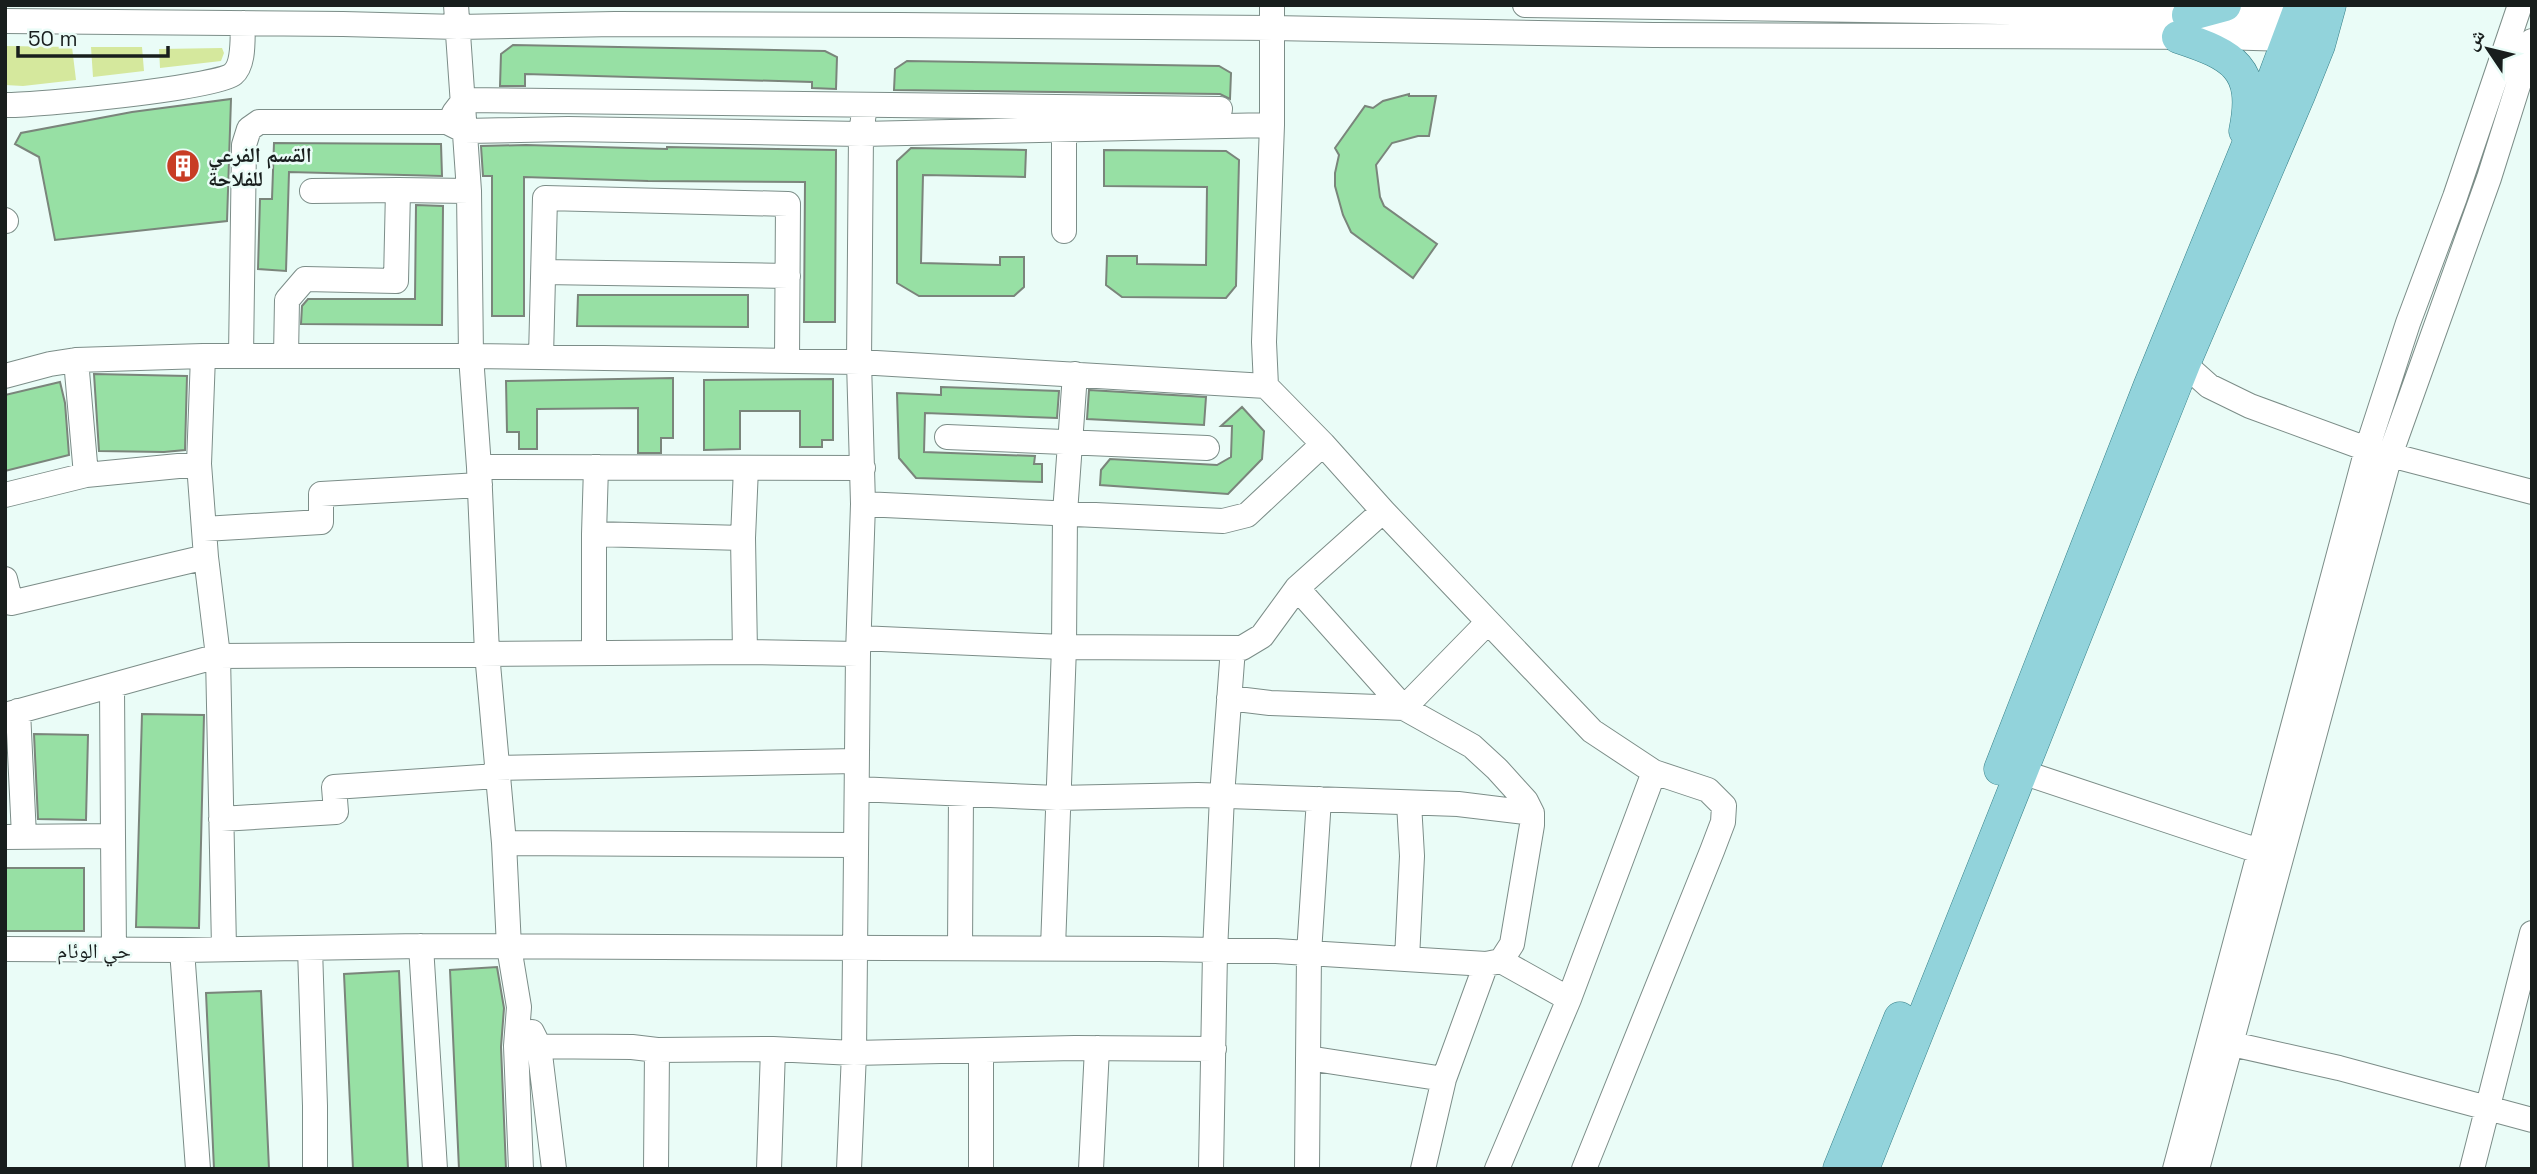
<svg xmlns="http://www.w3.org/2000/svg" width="2537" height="1174" font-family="'Space Grotesk','Noto Naskh Arabic',sans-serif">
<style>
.green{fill:#d5e89d}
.building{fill:#97e0a4;stroke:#7a857b;stroke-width:2}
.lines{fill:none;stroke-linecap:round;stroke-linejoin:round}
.minor-casing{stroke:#7c8d88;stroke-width:26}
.major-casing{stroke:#388089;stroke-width:33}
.minor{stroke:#fff;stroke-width:24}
.major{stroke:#92d3db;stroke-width:32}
.labels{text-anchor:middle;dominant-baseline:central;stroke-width:5;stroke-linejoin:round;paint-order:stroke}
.poi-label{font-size:21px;font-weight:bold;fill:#181e1d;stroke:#eafcf7;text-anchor:start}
.street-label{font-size:21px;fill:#181e1d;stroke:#eafcf7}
</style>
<rect width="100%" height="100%" fill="#eafcf7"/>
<path class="green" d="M 5,46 L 72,47 L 76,80 L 23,86 L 5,85 Z
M 91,47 L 142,47 L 144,71 L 93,77 Z
M 222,48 L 224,53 L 221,61 L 160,68 L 159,49 Z"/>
<path class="building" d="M 513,45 L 825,51 L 837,57 L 836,89 L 812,88 L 812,82 L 525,74 L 525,86 L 500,86 L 501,54 Z
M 907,61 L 1219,66 L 1231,73 L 1230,99 L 1220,94 L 894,90 L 895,69 Z
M 1409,94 L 1409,96 L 1436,96 L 1429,136 L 1418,136 L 1392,143 L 1376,165 L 1380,197 L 1384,206 L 1437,244 L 1413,278 L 1351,232 L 1343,215 L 1335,186 L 1335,173 L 1339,155 L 1335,148 L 1365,106 L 1373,108 L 1383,101 Z
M 231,99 L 227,221 L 55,240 L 39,157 L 15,144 L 21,133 L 132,112 Z
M 274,143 L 441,144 L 442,176 L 289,172 L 286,271 L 258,269 L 260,199 L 272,199 Z
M 526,145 L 667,149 L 667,147 L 836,150 L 835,322 L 804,322 L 805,182 L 648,181 L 524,177 L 524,316 L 492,316 L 492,176 L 483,176 L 481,146 Z
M 911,148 L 1026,150 L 1025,177 L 923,175 L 921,263 L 1000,265 L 1000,257 L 1024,257 L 1024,287 L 1014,296 L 919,296 L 897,283 L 897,161 Z
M 1104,150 L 1226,151 L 1239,160 L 1236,286 L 1226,298 L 1122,297 L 1106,285 L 1107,256 L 1137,256 L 1137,264 L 1206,265 L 1207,187 L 1104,186 Z
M 416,205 L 443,206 L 442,325 L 301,324 L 302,306 L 308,299 L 415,299 Z
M 578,295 L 748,295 L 748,327 L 577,326 Z
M 94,374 L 187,376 L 185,450 L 164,452 L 99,451 Z
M 673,378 L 673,438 L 661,438 L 661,453 L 638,453 L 638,408 L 537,409 L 537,449 L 519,449 L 519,432 L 507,432 L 506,381 Z
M 833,379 L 833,440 L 822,440 L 822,447 L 800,447 L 800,411 L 740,411 L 740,449 L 704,450 L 704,380 Z
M 60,382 L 65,403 L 69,455 L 5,471 L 5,395 Z
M 941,387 L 1059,391 L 1057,418 L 925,413 L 924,452 L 1035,456 L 1034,464 L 1042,464 L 1042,482 L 916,478 L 899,458 L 897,393 L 941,395 Z
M 1089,390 L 1206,397 L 1204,425 L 1087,419 Z
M 1242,407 L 1264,431 L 1262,459 L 1228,494 L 1100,485 L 1101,470 L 1110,459 L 1217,465 L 1231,457 L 1232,426 L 1221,426 Z
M 142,714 L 204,715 L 199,928 L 136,927 Z
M 34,734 L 88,735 L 86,820 L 38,819 Z
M 5,868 L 84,868 L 84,931 L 5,931 Z
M 497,967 L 504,1008 L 501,1047 L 506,1169 L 459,1169 L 450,970 Z
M 399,971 L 408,1169 L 353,1169 L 344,974 Z
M 261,991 L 269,1169 L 214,1169 L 206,993 Z"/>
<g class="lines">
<g class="minor-casing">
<path id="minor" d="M 456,5 L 469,191 L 471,356 L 479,467 L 487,653 L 504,843 L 509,947 L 519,1007 L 516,1046 L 521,1169
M 1272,5 L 1272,125 L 1264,342 L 1266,386 L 1323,444 L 1383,511
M 1525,5 L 2273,16 L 2311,22
M 5,21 L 343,24 L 458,27 L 615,24 L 900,25 L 1272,28 L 1653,35 L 2219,37 L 2290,39 L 2303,42
M 5,105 C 34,106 217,88 233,74 C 245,64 242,37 243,23
M 454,113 L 464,100 L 1220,109
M 1064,113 L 1064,231
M 312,191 L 398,190
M 5,220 L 6,221
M 544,272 L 788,276
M 2172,353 L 2209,386 L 2250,406 L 2367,449 L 2532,492
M 203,356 L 471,356 L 859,362 L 1266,386
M 241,356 L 244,145 L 249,129 L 259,122 L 447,122 L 465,131 L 568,129 L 861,134 L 1272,125
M 286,356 L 287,300 L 305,279 L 396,281 L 398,190 L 469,191
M 541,357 L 545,198 L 788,204 L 787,360
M 76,360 L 86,475
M 5,376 L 50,364 L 76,360 L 203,356 L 199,464 L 206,557 L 11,603 L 5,579
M 947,437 L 1207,448
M 479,467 L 863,468
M 5,495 L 86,475 L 199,464
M 863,504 L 1223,521 L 1247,515 L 1323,444
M 204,529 L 321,522 L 321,494 L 480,485
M 594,534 L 743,538
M 1297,588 L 1404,708 L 1472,746 L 1497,769 L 1526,801 L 1532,813
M 859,638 L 1064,647 L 1242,648 L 1262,636 L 1297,588 L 1383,511 L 1592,731 L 1654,772 L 1708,790 L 1724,806 L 1723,822 L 1712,851 L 1584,1169
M 745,652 L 743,538 L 746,468
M 594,653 L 594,534 L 596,467
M 1229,698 L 1270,703 L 1404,708 L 1488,622
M 18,711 L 24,836
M 5,715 L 218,656 L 206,557
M 496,768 L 856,761
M 2022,772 L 2277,857
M 221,819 L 336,812 L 334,787 L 497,776
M 113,836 L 114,950
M 5,837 L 113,836 L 112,687
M 504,843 L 855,845
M 421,946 L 435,1169
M 224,948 L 218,656 L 745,652 L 858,654
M 310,948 L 315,1106 L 315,1169
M 960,948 L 961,794
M 1053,948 L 1064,647 L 1065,513 L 1075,374
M 5,949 L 182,950 L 421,946 L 1159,949 L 1276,951 L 1486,964 L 1501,961 L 1512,944 L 1532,825 L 1532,813 L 1458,804 L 1198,795 L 1057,798 L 857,789
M 182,950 L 198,1169
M 1407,959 L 1412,856 L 1409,803
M 1501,961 L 1569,999
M 532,1032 L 539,1046 L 554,1169
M 2214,1040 L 2339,1068 L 2532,1120
M 516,1046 L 632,1047 L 657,1050 L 773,1049 L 854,1053 L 1075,1048 L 1214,1049
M 1308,1058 L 1444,1079
M 656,1169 L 657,1050
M 769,1169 L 773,1049
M 849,1169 L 854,1053 L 858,654 L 863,504 L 859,362 L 861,134 L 865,105
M 981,1169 L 981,1051
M 1091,1169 L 1097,1048
M 1211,1169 L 1215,952 L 1222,796 L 1233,648
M 1307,1169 L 1309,953 L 1319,799
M 1423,1169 L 1444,1079 L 1486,964
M 1497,1169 L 1569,999 L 1654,772
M 2175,1169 L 2367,449 L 2408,323 L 2455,197 L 2520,5
M 2197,1169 L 2390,455 L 2489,178 L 2532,41
M 2472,1169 L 2532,933"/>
</g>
<g class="major-casing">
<path id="major" d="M 2188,15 L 2225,5
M 2178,37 C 2233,55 2258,68 2245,131
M 2000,769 L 2149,387 L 2258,120 L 2301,5
M 1839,1169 L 1900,1018
M 1863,1169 L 2184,364 L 2299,95 L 2319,45 L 2330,5"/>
</g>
<use href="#minor" class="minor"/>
<use href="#major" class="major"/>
</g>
<defs>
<g id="building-disc" transform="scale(1.75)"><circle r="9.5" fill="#c83d25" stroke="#eafcf7"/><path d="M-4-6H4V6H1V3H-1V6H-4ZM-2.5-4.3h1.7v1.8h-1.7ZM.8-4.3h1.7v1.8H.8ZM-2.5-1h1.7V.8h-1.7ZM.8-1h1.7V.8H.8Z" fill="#fff"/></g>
</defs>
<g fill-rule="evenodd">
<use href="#building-disc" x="183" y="166"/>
</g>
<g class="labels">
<g class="poi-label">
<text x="208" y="154">القسم الفرعي<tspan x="208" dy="24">للفلاحة</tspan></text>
</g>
<g class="street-label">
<text x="94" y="950">حي الوئام</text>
</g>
</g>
<rect width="2537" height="1174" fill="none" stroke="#181e1d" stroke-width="14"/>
<g transform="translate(2488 49) rotate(305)" stroke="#eafcf7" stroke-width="5" paint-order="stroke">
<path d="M0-5L12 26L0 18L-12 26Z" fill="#181e1d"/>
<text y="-10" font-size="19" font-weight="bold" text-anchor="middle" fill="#181e1d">ش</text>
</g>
<path d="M18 46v10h150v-10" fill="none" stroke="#181e1d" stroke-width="3.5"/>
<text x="28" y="46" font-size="21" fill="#181e1d" stroke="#eafcf7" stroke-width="5" paint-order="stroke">50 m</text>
</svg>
